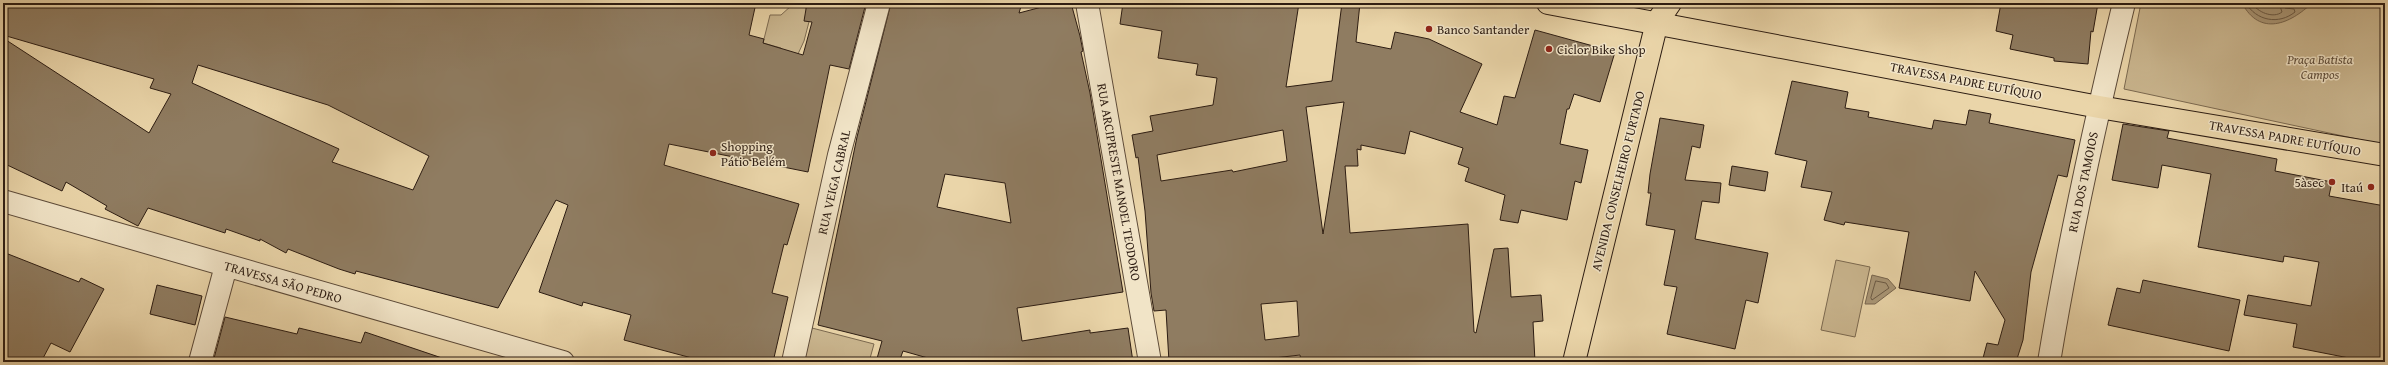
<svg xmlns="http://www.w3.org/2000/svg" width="2388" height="365" font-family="'Gentium Book Plus',serif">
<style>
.green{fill:#cab68f;stroke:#7b6950}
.water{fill:#a99676;stroke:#77654e}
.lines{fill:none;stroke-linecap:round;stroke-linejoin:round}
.shore{stroke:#6a5944;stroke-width:1}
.building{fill:#8f7c61;stroke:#2c1c12;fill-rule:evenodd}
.minor-casing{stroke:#5c4a38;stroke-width:24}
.major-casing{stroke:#2c1c12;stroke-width:24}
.minor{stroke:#f1e4c7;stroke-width:22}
.major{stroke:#ead5a9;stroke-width:22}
.poi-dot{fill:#8f2418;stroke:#f1e4c7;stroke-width:1.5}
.labels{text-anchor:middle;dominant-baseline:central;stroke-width:3;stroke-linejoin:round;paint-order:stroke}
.poi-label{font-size:13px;fill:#2c1c12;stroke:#f1e4c7;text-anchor:start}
.park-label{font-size:13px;font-style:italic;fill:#5b4a38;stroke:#f1e4c7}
.street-label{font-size:13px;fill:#2c1c12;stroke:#f1e4c7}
</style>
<rect width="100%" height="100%" fill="#ead5a9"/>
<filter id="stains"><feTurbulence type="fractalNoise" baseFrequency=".005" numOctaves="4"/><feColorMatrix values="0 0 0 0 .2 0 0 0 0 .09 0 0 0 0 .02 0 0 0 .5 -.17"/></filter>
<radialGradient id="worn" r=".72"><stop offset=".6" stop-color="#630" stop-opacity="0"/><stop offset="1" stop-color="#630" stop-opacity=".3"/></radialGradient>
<path class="green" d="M 2141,3 L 2385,3 L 2385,145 L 2124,89 Z
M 792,5 L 805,6 L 810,18 L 804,41 L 792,67 L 778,57 L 781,48 L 763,43 L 770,15 L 781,15 Z
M 1836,260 L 1870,267 L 1855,337 L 1821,330 Z
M 812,328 L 874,344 L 869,362 L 803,362 Z"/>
<path class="water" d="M 2242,3 L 2281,3 L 2291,6 L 2296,3 L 2312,3 C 2290,24 2260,37 2242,3 Z
M 1872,275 L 1888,279 L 1896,288 L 1875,304 L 1865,304 Z"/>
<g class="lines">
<path class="shore" d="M 2246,3 C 2256,21 2279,25 2295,12 L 2294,9 L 2285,8 L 2284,3
M 2252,3 C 2257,12 2273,19 2282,12 L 2279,3
M 1876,281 L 1886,283 L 1889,288 L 1872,300 L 1871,298 Z"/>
</g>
<path class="building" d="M 3,3 L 175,3 L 186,6 L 188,3 L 756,3 L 749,35 L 764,39 L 763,43 L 803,55 L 812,22 L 804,21 L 807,3 L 866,3 L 849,69 L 830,65 L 808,172 L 669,144 L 664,165 L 799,204 L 787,245 L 784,244 L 772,293 L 788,297 L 773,362 L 707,362 L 624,340 L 631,315 L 583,302 L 582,306 L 539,292 L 568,205 L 556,200 L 498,308 L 356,271 L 355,274 L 339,269 L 288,249 L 286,253 L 260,239 L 260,241 L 226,229 L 225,233 L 148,208 L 138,226 L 105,209 L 107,206 L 66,182 L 62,191 L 3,163 L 3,38 L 149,133 L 171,94 L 150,88 L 154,79 L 3,35 ZM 198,65 L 328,105 L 429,156 L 413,190 L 332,162 L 339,149 L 192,83 Z
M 891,3 L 1022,3 L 1019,13 L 1057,3 L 1071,3 L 1080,36 L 1083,51 L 1081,52 L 1090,93 L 1123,292 L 1017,308 L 1022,341 L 1090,330 L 1090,333 L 1128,328 L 1133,362 L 1056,362 L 1056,359 L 1036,362 L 942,362 L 903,351 L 899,362 L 876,362 L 882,341 L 818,325 L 857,137 ZM 945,174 L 1005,183 L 1011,223 L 937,207 Z
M 1123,3 L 1299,3 L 1286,87 L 1332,81 L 1342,3 L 1360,3 L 1356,42 L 1391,49 L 1395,32 L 1429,39 L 1482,64 L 1460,112 L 1497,125 L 1504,96 L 1515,98 L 1535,30 L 1615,52 L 1600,102 L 1574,94 L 1569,109 L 1567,109 L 1560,144 L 1588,150 L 1581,183 L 1575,181 L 1567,220 L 1521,210 L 1518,223 L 1500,220 L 1505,195 L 1465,181 L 1469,168 L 1458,164 L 1463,148 L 1410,131 L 1405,154 L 1361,145 L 1361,150 L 1357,149 L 1358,166 L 1345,166 L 1350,233 L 1468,224 L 1474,332 L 1476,333 L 1494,249 L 1508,248 L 1511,297 L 1541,295 L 1543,321 L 1533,322 L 1535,362 L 1301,362 L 1300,355 L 1240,362 L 1169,362 L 1166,310 L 1154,311 L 1151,293 L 1145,211 L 1138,157 L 1136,158 L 1132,135 L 1153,131 L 1150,116 L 1213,105 L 1217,78 L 1196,75 L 1198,64 L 1158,58 L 1162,31 L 1120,24 ZM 1344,102 L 1337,147 L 1323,234 L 1306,107 ZM 1283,130 L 1287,161 L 1233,172 L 1232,170 L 1161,181 L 1157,155 ZM 1297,301 L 1299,336 L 1265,340 L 1261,304 Z
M 2001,3 L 2098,3 L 2093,32 L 2091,31 L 2088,64 L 2054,61 L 2054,58 L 2010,49 L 2013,35 L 1996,31 Z
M 1792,81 L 1848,92 L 1845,108 L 1869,112 L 1868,117 L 1932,129 L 1934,120 L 1966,125 L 1969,110 L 1991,114 L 1989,123 L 2075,140 L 2067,177 L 2058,175 L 2031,272 L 2023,340 L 2016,362 L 1982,362 L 1987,343 L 1998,345 L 2005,320 L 1975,271 L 1970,301 L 1899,288 L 1909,232 L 1845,222 L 1844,225 L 1824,220 L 1832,192 L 1801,187 L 1807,161 L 1775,154 Z
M 1660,118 L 1704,125 L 1700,148 L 1692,146 L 1685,180 L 1721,183 L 1719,203 L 1702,201 L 1695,239 L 1768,253 L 1758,303 L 1746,300 L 1735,349 L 1667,334 L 1677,287 L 1664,285 L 1675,230 L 1646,225 L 1651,193 L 1648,193 L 1650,174 Z
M 2123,124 L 2169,131 L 2167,138 L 2277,159 L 2275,171 L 2332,182 L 2329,196 L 2385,206 L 2385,269 L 2382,286 L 2385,286 L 2385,362 L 2348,362 L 2349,358 L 2293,347 L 2297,324 L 2244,315 L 2248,295 L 2311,306 L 2319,262 L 2284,256 L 2283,262 L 2198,247 L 2211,174 L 2162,165 L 2158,188 L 2112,180 Z
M 1732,166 L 1768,172 L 1765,191 L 1729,185 Z
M 3,252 L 79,282 L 81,278 L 104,289 L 70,352 L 51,343 L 41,362 L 3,362 Z
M 2143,280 L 2240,300 L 2229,351 L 2108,325 L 2117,288 L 2140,293 Z
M 157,285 L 202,296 L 195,325 L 150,314 Z
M 225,317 L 297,334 L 299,328 L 361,343 L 365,332 L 445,359 L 445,362 L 213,362 Z"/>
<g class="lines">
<g class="minor-casing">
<path id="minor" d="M 1087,3 L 1150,362
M 3,201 L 563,362
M 200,362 L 226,266
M 793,362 L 839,155 L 879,3
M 2049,362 C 2069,241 2095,122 2124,3"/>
</g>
<g class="major-casing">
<path id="major" d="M 1548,3 L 2099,107 L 2385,155
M 1574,362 L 1657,22 L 1670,3"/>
</g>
<use href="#minor" class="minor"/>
<use href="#major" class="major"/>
</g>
<g class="poi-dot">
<circle cx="1429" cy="29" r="4"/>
<circle cx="1549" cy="49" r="4"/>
<circle cx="713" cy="153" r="4"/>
<circle cx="2332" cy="182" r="4"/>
<circle cx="2371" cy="187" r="4"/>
</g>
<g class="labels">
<g class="poi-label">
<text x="1437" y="29">Banco Santander</text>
<text x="1557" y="49">Ciclor Bike Shop</text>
<text x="721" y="146">Shopping<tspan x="721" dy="15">Pátio Belém</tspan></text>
<text x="2324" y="182" text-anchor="end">5àsec</text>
<text x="2363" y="187" text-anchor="end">Itaú</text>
</g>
<g class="park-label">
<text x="2320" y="59">Praça Batista<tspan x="2320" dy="15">Campos</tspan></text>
</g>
<g class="street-label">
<text transform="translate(1966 81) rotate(11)">TRAVESSA PADRE EUTÍQUIO</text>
<text transform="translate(2285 138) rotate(10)">TRAVESSA PADRE EUTÍQUIO</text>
<text transform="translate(1618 181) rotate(-76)">AVENIDA CONSELHEIRO FURTADO</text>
<text transform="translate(834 182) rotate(-77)">RUA VEIGA CABRAL</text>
<text transform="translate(1119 182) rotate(80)">RUA ARCIPRESTE MANOEL TEODORO</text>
<text transform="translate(2083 182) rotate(-78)">RUA DOS TAMOIOS</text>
<text transform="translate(283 282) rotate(16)">TRAVESSA SÃO PEDRO</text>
</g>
</g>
<rect width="2388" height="365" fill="none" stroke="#ead5a9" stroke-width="16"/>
<rect x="4" y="4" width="2380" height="357" fill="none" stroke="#2c1c12" stroke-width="2"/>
<rect x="8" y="8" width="2372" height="349" fill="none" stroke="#2c1c12"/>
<rect width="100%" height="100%" filter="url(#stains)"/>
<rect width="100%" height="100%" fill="url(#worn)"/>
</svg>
